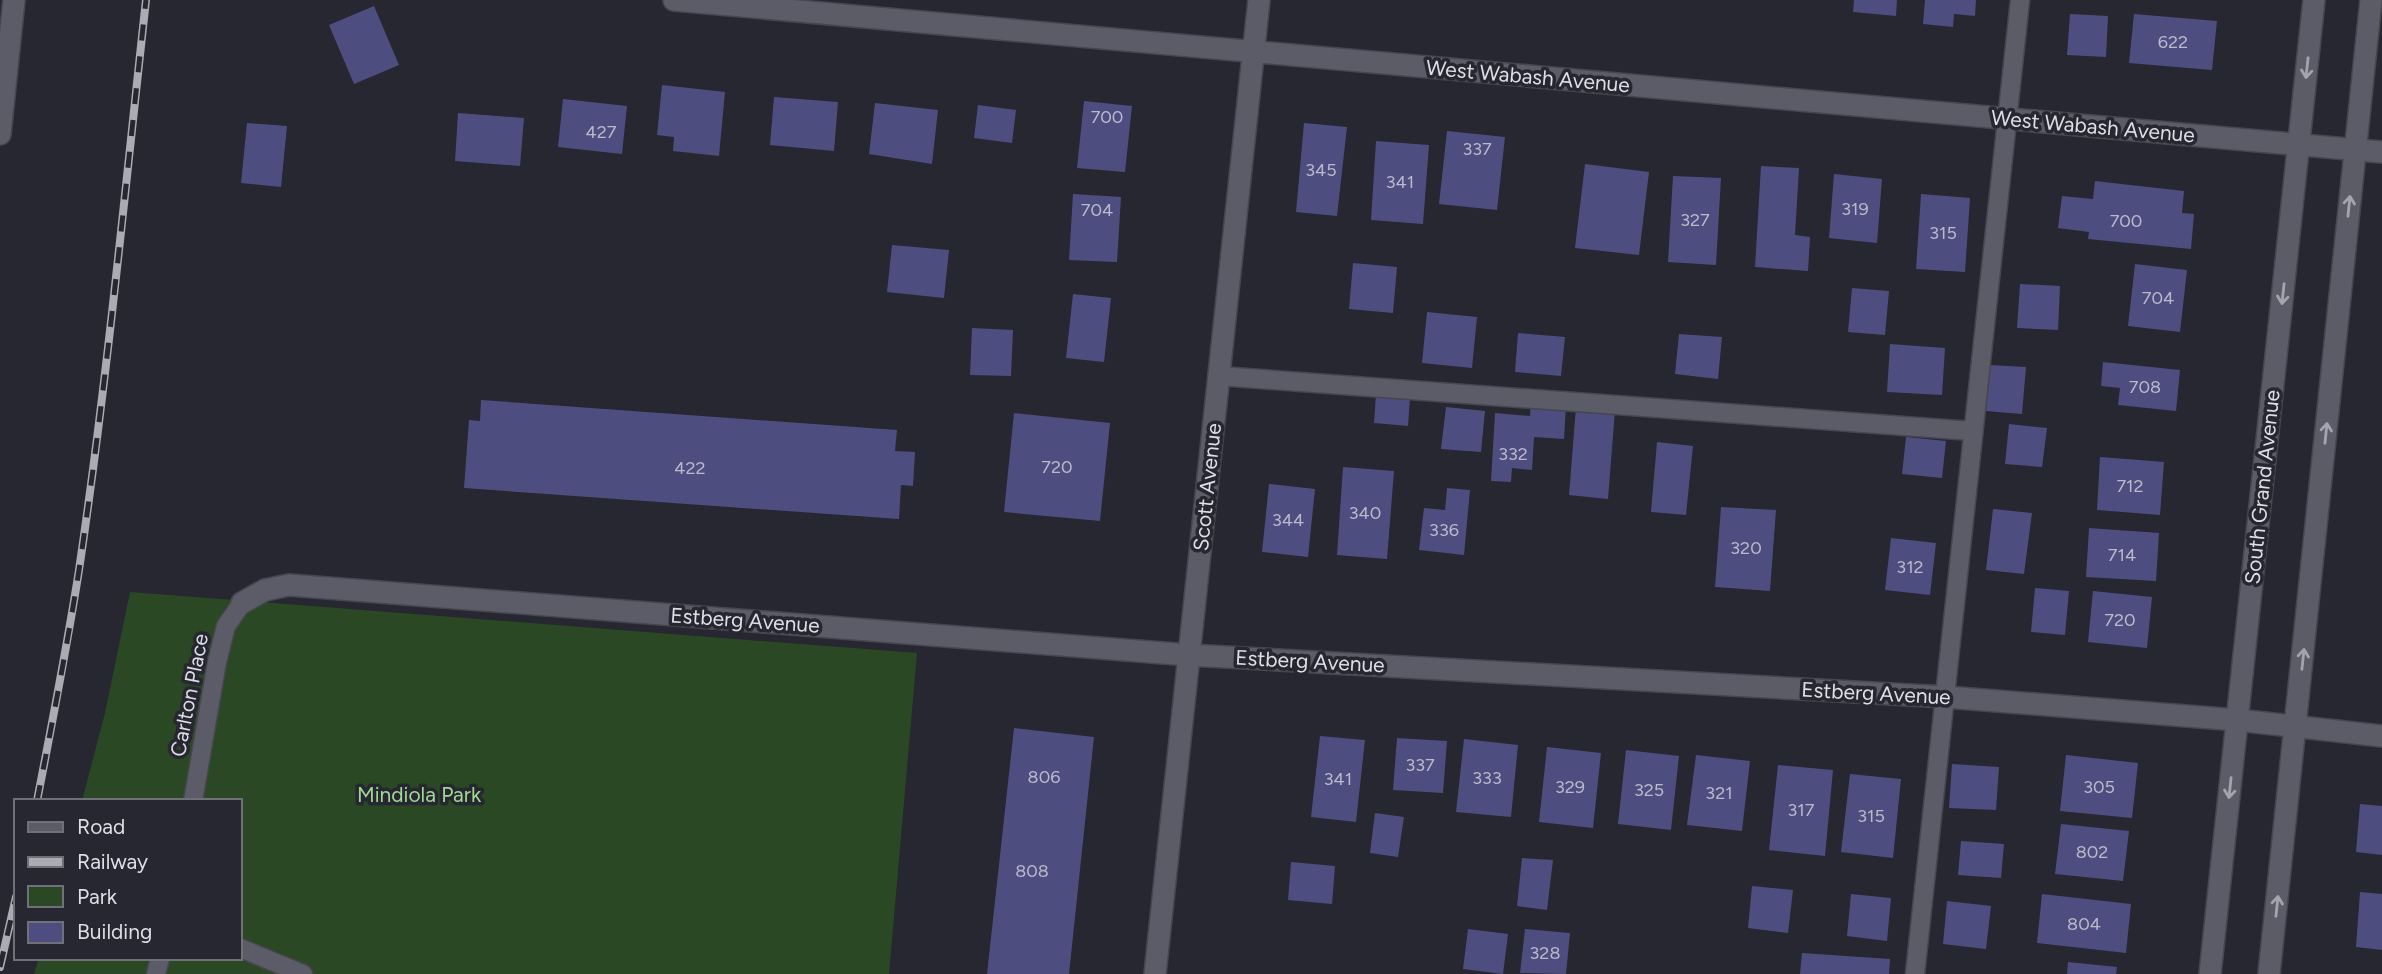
<svg xmlns="http://www.w3.org/2000/svg" width="2382" height="974" font-family="Figtree,sans-serif">
<style>
.green{fill:#2b4825}
.building{fill:#4e4d80}
.lines{fill:none;stroke-linecap:round;stroke-linejoin:round}
.lane-casing{stroke:#45464e;stroke-width:21}
.street-casing{stroke:#45464e;stroke-width:24}
.secondary-casing{stroke:#45464e;stroke-width:24}
.lane{stroke:#5b5c68;stroke-width:18}
.street{stroke:#5b5c68;stroke-width:21}
.secondary{stroke:#5b5c68;stroke-width:21}
.rail-casing{stroke:#ababb3;stroke-width:8}
.rail{stroke:#262731;stroke-width:5;stroke-dasharray:16;stroke-linecap:butt}
.oneway{stroke:#a3a4ad}
.labels{text-anchor:middle;dominant-baseline:central;stroke-width:7;stroke-linejoin:round;paint-order:stroke}
.number-label{font-size:18px;fill:#babacc}
.street-label{font-size:21px;fill:#dedee6;stroke:#262731}
.park-label{font-size:21px;fill:#a0d993;stroke:#262731}
</style>
<rect width="100%" height="100%" fill="#262731"/>
<path class="green" d="M 130,592 L 917,653 L 889,974 L 34,974 L 39,958 L 240,958 L 240,801 L 82,801 L 105,713 Z"/>
<path class="building" d="M 1854,0 L 1897,0 L 1896,16 L 1853,12 Z
M 1925,0 L 1976,0 L 1975,16 L 1954,14 L 1953,27 L 1923,24 Z
M 374,6 L 399,65 L 354,84 L 329,25 Z
M 2070,14 L 2108,16 L 2106,57 L 2067,55 Z
M 2134,14 L 2217,21 L 2212,70 L 2129,63 Z
M 662,85 L 725,92 L 719,156 L 673,151 L 674,137 L 657,135 Z
M 774,97 L 838,102 L 834,151 L 770,145 Z
M 563,99 L 627,106 L 622,154 L 558,147 Z
M 1084,101 L 1132,106 L 1125,172 L 1077,168 Z
M 875,103 L 938,110 L 932,164 L 869,154 Z
M 978,105 L 1016,110 L 1012,143 L 974,138 Z
M 458,113 L 524,118 L 520,166 L 455,161 Z
M 247,123 L 287,126 L 281,187 L 241,183 Z
M 1304,123 L 1347,127 L 1337,216 L 1296,212 Z
M 1447,131 L 1505,137 L 1497,210 L 1439,204 Z
M 1376,141 L 1429,145 L 1423,224 L 1371,220 Z
M 1585,164 L 1649,172 L 1639,255 L 1575,248 Z
M 1761,166 L 1799,168 L 1795,235 L 1810,237 L 1808,271 L 1755,267 Z
M 1834,174 L 1882,179 L 1877,243 L 1829,238 Z
M 1673,176 L 1721,178 L 1716,265 L 1668,262 Z
M 2095,181 L 2184,191 L 2182,213 L 2194,214 L 2191,249 L 2088,239 L 2089,232 L 2058,228 L 2062,196 L 2093,199 Z
M 1073,194 L 1121,197 L 1117,262 L 1069,260 Z
M 1921,194 L 1970,198 L 1965,272 L 1916,269 Z
M 892,245 L 949,250 L 944,298 L 887,292 Z
M 1353,263 L 1397,267 L 1393,313 L 1349,309 Z
M 2135,264 L 2187,270 L 2180,332 L 2128,326 Z
M 2020,284 L 2060,286 L 2058,330 L 2017,328 Z
M 1852,288 L 1889,291 L 1885,335 L 1848,332 Z
M 1073,294 L 1111,298 L 1104,362 L 1066,358 Z
M 1427,312 L 1477,317 L 1472,368 L 1422,363 Z
M 972,328 L 1013,330 L 1011,376 L 970,375 Z
M 1518,333 L 1565,337 L 1561,376 L 1515,372 Z
M 1679,334 L 1722,337 L 1718,379 L 1675,374 Z
M 1890,344 L 1945,348 L 1942,395 L 1887,392 Z
M 2103,362 L 2180,370 L 2176,411 L 2118,405 L 2120,388 L 2101,386 Z
M 1989,365 L 2026,367 L 2022,414 L 1986,411 Z
M 1376,394 L 1410,397 L 1408,426 L 1374,423 Z
M 481,400 L 897,430 L 895,451 L 915,452 L 913,486 L 901,485 L 899,519 L 464,488 L 469,420 L 480,421 Z
M 1531,402 L 1566,404 L 1564,439 L 1534,437 L 1532,470 L 1512,468 L 1511,482 L 1491,481 L 1495,413 L 1530,416 Z
M 1446,407 L 1485,411 L 1481,452 L 1441,449 Z
M 1576,407 L 1615,410 L 1608,499 L 1569,495 Z
M 1014,413 L 1110,423 L 1100,521 L 1004,512 Z
M 2009,424 L 2047,428 L 2042,467 L 2005,464 Z
M 1906,437 L 1946,441 L 1942,478 L 1902,474 Z
M 1657,442 L 1693,446 L 1686,515 L 1651,512 Z
M 2100,457 L 2164,462 L 2160,515 L 2097,510 Z
M 1343,467 L 1394,471 L 1387,559 L 1337,555 Z
M 1269,484 L 1315,489 L 1308,557 L 1262,552 Z
M 1447,488 L 1470,490 L 1464,555 L 1419,550 L 1424,508 L 1445,510 Z
M 1721,507 L 1776,510 L 1770,591 L 1715,587 Z
M 1993,509 L 2032,513 L 2024,574 L 1986,570 Z
M 2089,528 L 2159,533 L 2156,581 L 2086,577 Z
M 1891,538 L 1936,543 L 1930,595 L 1885,590 Z
M 2035,588 L 2069,591 L 2065,635 L 2031,632 Z
M 2093,591 L 2152,597 L 2147,648 L 2088,642 Z
M 1014,728 L 1094,737 L 1069,974 L 987,974 Z
M 1320,736 L 1365,740 L 1356,822 L 1311,817 Z
M 1397,738 L 1447,741 L 1443,793 L 1393,790 Z
M 1464,739 L 1518,745 L 1511,817 L 1456,812 Z
M 1547,747 L 1601,753 L 1593,828 L 1539,822 Z
M 1626,750 L 1679,756 L 1671,830 L 1618,824 Z
M 1696,755 L 1750,761 L 1742,831 L 1687,825 Z
M 2066,755 L 2138,763 L 2132,818 L 2060,811 Z
M 1952,764 L 1999,767 L 1996,810 L 1949,808 Z
M 1778,765 L 1833,770 L 1825,856 L 1769,850 Z
M 1850,774 L 1901,779 L 1893,858 L 1841,852 Z
M 2360,804 L 2382,806 L 2382,855 L 2356,852 Z
M 1375,813 L 1404,817 L 1398,857 L 1370,853 Z
M 2061,824 L 2129,831 L 2123,881 L 2055,874 Z
M 1961,841 L 2004,844 L 2001,878 L 1958,875 Z
M 1522,858 L 1553,860 L 1547,910 L 1517,906 Z
M 1291,862 L 1335,866 L 1332,904 L 1288,900 Z
M 1752,886 L 1793,890 L 1788,933 L 1748,928 Z
M 2360,892 L 2382,894 L 2382,950 L 2356,947 Z
M 1851,894 L 1891,898 L 1887,941 L 1847,936 Z
M 2042,894 L 2131,904 L 2126,953 L 2037,943 Z
M 1947,901 L 1991,906 L 1986,949 L 1943,944 Z
M 1468,929 L 1508,934 L 1503,974 L 1463,969 Z
M 1525,929 L 1570,933 L 1566,974 L 1520,973 Z
M 1802,953 L 1890,959 L 1889,974 L 1800,974 Z
M 2068,962 L 2117,967 L 2116,974 L 2067,974 Z"/>
<g class="lines">
<g class="lane-casing">
<path id="lane" d="M 1219,376 L 1972,431
M 193,801 L 217,662 L 226,626 L 242,603
M 240,948 L 303,974
M 156,974 L 160,958
M 1915,974 L 2020,0"/>
</g>
<g class="street-casing">
<path id="street" d="M 674,0 L 2382,152
M 242,603 L 265,590 L 289,585 L 1189,655 L 1946,697 L 2237,720 L 2382,736
M 1155,974 L 1259,0"/>
</g>
<g class="secondary-casing">
<path id="secondary" d="M 0,134 L 14,0
M 2210,974 L 2314,0
M 2269,974 L 2371,0"/>
</g>
<use href="#lane" class="lane"/>
<use href="#street" class="street"/>
<use href="#secondary" class="secondary"/>
<g class="rail-casing">
<path id="rail" d="M 37,801 C 52,724 67,647 79,570 C 107,381 125,190 146,0
M 0,967 L 16,897"/>
</g>
<use href="#rail" class="rail"/>
</g>
<defs><path id="oneway-shaft" d="M-6 0H5M1.5-3L5.5 0L1.5 3" fill="none" stroke-width="1.6" stroke-linecap="round" stroke-linejoin="round" transform="scale(1.75)"/></defs>
<g class="oneway">
<use href="#oneway-shaft" transform="translate(2307 68) rotate(96)"/>
<use href="#oneway-shaft" transform="translate(2349 206) rotate(-84)"/>
<use href="#oneway-shaft" transform="translate(2283 294) rotate(96)"/>
<use href="#oneway-shaft" transform="translate(2326 433) rotate(-84)"/>
<use href="#oneway-shaft" transform="translate(2303 659) rotate(-84)"/>
<use href="#oneway-shaft" transform="translate(2230 788) rotate(96)"/>
<use href="#oneway-shaft" transform="translate(2277 906) rotate(-84)"/>
</g>
<g class="labels">
<g class="number-label">
<text x="2173" y="42">622</text>
<text x="1107" y="117">700</text>
<text x="601" y="132">427</text>
<text x="1477" y="149">337</text>
<text x="1321" y="170">345</text>
<text x="1400" y="182">341</text>
<text x="1855" y="209">319</text>
<text x="1097" y="210">704</text>
<text x="1695" y="220">327</text>
<text x="2126" y="221">700</text>
<text x="1943" y="233">315</text>
<text x="2158" y="298">704</text>
<text x="2145" y="387">708</text>
<text x="1513" y="454">332</text>
<text x="1057" y="467">720</text>
<text x="690" y="468">422</text>
<text x="2130" y="486">712</text>
<text x="1365" y="513">340</text>
<text x="1288" y="520">344</text>
<text x="1444" y="530">336</text>
<text x="1746" y="548">320</text>
<text x="2122" y="555">714</text>
<text x="1910" y="567">312</text>
<text x="2120" y="620">720</text>
<text x="1420" y="765">337</text>
<text x="1044" y="777">806</text>
<text x="1487" y="778">333</text>
<text x="1338" y="779">341</text>
<text x="1570" y="787">329</text>
<text x="2099" y="787">305</text>
<text x="1649" y="790">325</text>
<text x="1719" y="793">321</text>
<text x="1801" y="810">317</text>
<text x="1871" y="816">315</text>
<text x="2092" y="852">802</text>
<text x="1032" y="871">808</text>
<text x="2084" y="924">804</text>
<text x="1545" y="953">328</text>
</g>
<g class="street-label">
<text transform="translate(1528 76) rotate(5)">West Wabash Avenue</text>
<text transform="translate(2093 126) rotate(5)">West Wabash Avenue</text>
<text transform="translate(1207 487) rotate(-84)">Scott Avenue</text>
<text transform="translate(2262 487) rotate(-84)">South Grand Avenue</text>
<text transform="translate(745 620) rotate(4)">Estberg Avenue</text>
<text transform="translate(1310 661) rotate(3)">Estberg Avenue</text>
<text transform="translate(1876 693) rotate(3)">Estberg Avenue</text>
<text transform="translate(189 695) rotate(-79)">Carlton Place</text>
</g>
<g class="park-label">
<text x="419" y="794">Mindiola Park</text>
</g>
</g>
<rect x="14" y="799" width="228" height="161" fill="#262731" stroke="#707079" stroke-width="2"/>
<rect x="28" y="822" width="35" height="10" fill="#5b5c68" stroke="#707079" stroke-width="2"/>
<text x="77" y="834" font-size="21" fill="#dedee6">Road</text>
<rect x="28" y="857" width="35" height="10" fill="#ababb3" stroke="#707079" stroke-width="2"/>
<text x="77" y="869" font-size="21" fill="#dedee6">Railway</text>
<rect x="28" y="886" width="35" height="21" fill="#2b4825" stroke="#707079" stroke-width="2"/>
<text x="77" y="904" font-size="21" fill="#dedee6">Park</text>
<rect x="28" y="922" width="35" height="21" fill="#4e4d80" stroke="#707079" stroke-width="2"/>
<text x="77" y="939" font-size="21" fill="#dedee6">Building</text>
</svg>
